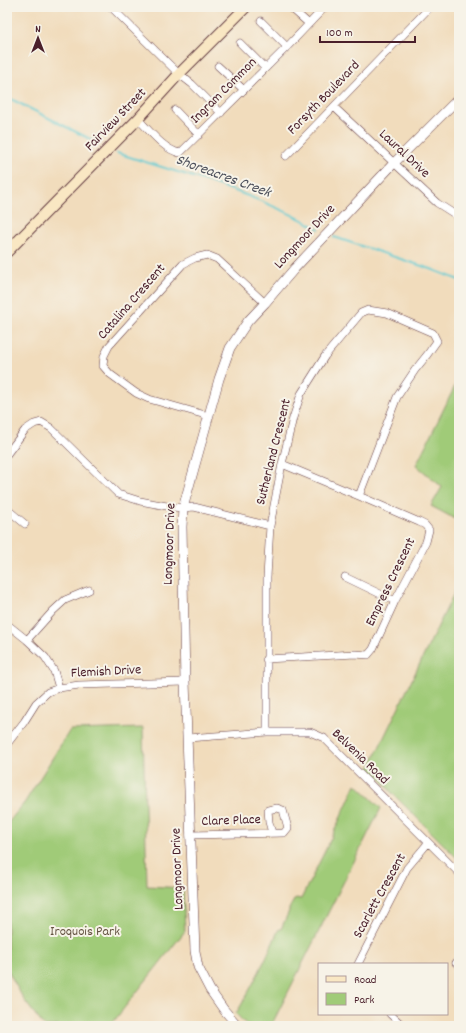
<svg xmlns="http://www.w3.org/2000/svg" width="466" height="1033" font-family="Dekko,sans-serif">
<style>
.green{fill:#a0cb78;stroke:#757552}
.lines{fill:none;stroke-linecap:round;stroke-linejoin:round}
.stream{stroke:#5cc9d0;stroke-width:2}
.minor-casing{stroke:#633b41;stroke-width:8}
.tertiary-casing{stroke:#633b41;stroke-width:10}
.secondary-casing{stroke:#633b41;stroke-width:12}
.minor{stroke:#fff;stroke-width:7}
.tertiary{stroke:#fff;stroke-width:9}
.secondary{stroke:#f9e7c3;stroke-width:10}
.labels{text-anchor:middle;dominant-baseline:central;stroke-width:4;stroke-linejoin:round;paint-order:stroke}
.street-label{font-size:14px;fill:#4a1f2b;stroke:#f7f3e8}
.park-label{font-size:14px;fill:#645342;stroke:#f7f3e8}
.water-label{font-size:15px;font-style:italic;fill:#4f525d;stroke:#f7f3e8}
</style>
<rect width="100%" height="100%" fill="#f7f3e8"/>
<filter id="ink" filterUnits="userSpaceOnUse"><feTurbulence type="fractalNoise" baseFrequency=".025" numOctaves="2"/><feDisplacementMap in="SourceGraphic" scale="8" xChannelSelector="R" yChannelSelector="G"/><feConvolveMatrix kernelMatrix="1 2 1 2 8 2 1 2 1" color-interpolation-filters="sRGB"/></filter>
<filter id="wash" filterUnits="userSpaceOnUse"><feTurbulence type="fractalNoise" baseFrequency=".012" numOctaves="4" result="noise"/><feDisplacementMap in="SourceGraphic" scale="16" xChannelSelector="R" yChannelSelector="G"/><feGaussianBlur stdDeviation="0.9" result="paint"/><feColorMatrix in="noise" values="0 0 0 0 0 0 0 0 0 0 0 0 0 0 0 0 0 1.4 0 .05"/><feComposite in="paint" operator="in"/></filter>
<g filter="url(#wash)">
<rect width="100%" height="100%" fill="#f1dcbc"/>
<path class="green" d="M 459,378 L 459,521 L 431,506 L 442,487 L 416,465 Z
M 459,583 L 459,860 L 391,792 L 381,779 L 369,768 Z
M 143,728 L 147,886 L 183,888 L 185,931 L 110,1026 L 44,1026 L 24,1000 L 7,969 L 7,824 L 25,802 L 70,730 Z
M 356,784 L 381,808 L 271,1026 L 248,1026 L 236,1014 C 252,987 266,959 278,931 L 279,929 L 281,929 L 289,911 L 289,909 L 294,900 L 295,900 L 296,898 L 301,899 L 327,847 Z"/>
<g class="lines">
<path class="stream" d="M 7,97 L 94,141
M 117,153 C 185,175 256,193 319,229
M 334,237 L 431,269 L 459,280"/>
</g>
</g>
<g filter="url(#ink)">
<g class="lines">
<g class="minor-casing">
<path id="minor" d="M 111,7 L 179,74 L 192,84 L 221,113
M 290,7 L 308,23
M 261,21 L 287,47
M 240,43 L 265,68
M 218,66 L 244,90
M 334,107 L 437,203 L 459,217
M 175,110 L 199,135
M 138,119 C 149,130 164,150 180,153 L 287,47 L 325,7
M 286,156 L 430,7
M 209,416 L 149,399 L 136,393 L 110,374 L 103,366 L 104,356 L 109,346 L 183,264 L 195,258 L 207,255 L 217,259 L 265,303
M 7,454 L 25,430 L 34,424 L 41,422 L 51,428 L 118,494 L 140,501 L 172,507 L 183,508 L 194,507 L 270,526
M 7,509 L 25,524
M 345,577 L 395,601
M 7,624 L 27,640 L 45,657 L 54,671 L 59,688
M 27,640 L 53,611 L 65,600 L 89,590
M 266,659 L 355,654 L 368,655 L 373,649 L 395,601 L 426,542 L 429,530 L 425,525 L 419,522 L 359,496 L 282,464
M 267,732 L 267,577 L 270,526 L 282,464 L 293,418 L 301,394 L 325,356 L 361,313 L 368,310 L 387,313 L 433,333 L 437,341 L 427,355 L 415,370 L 397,397 L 359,496
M 188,738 L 267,732 L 310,732 L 324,738 L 459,873
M 7,744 L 24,722 L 36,703 L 48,692 L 59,688 L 79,685 L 185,682
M 190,835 L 284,833 L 288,828 L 283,810 L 277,808 L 268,810 L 269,822 L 272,833
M 456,963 L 459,959
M 358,964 L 407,868 L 428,843
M 390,1014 L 403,1026"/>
</g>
<g class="tertiary-casing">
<path id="tertiary" d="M 238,1026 L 224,1010 L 210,990 L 198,967 L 195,951 L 185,682 L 182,527 L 183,508 L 219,379 L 230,348 L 248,321 L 265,303 L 295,268 L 394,163 L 459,98"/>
</g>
<g class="secondary-casing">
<path id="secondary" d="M 7,252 L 138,119 L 179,74 L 246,7"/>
</g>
<use href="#minor" class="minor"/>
<use href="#tertiary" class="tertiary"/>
<use href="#secondary" class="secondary"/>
</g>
</g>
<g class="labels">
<g class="street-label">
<text transform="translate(224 91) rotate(-45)">Ingram Common</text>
<text transform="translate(324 98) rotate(-46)">Forsyth Boulevard</text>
<text transform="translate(116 120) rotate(-46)">Fairview Street</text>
<text transform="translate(404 154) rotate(43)">Laural Drive</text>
<text transform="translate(305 237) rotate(-47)">Longmoor Drive</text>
<text transform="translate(132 302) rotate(-49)">Catalina Crescent</text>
<text transform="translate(274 452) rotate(-76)">Sutherland Crescent</text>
<text transform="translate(170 544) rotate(-88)">Longmoor Drive</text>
<text transform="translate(391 582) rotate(-64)">Empress Crescent</text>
<text transform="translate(106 672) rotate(-3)">Flemish Drive</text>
<text transform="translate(360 757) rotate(44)">Belvenia Road</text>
<text transform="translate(231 821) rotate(-2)">Clare Place</text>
<text transform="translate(178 869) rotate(-92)">Longmoor Drive</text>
<text transform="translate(380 896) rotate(-61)">Scarlett Crescent</text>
</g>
<g class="park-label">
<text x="85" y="932">Iroquois Park</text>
</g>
<g class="water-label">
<text transform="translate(223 177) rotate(20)">Shoreacres Creek</text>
</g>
</g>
<rect width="466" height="1033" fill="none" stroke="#f7f3e8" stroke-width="24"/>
<rect x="318" y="963" width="130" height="52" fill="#f7f3e8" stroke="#b29e9c"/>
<rect x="326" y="976" width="20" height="6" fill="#f9e7c3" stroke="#b29e9c"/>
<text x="354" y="983" font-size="12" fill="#4a1f2b">Road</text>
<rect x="326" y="993" width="20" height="12" fill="#a0cb78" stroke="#b29e9c"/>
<text x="354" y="1003" font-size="12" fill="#4a1f2b">Park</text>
<g transform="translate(38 38)" stroke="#f7f3e8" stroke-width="3" paint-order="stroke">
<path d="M0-3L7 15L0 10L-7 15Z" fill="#4a1f2b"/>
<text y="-6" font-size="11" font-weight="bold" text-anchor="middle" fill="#4a1f2b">N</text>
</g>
<path d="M320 36v6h95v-6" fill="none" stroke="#4a1f2b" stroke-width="2"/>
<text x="326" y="36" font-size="12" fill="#4a1f2b" stroke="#f7f3e8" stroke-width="3" paint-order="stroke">100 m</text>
</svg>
